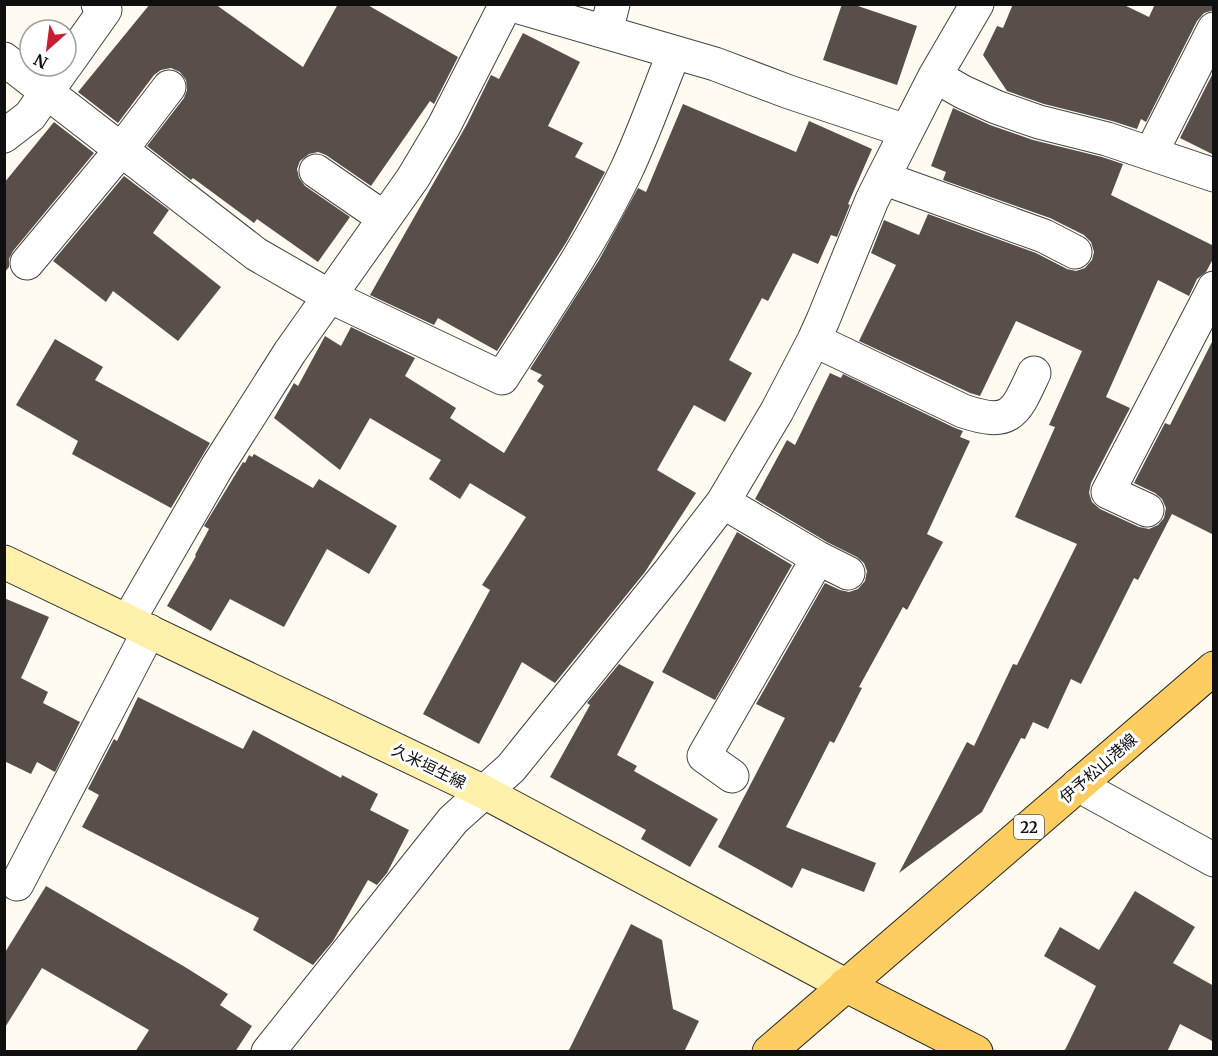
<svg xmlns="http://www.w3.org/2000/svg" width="1218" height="1056" font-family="Merriweather,'Noto Sans JP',serif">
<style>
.building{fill:#584f4a}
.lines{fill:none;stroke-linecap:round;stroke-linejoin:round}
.minor-casing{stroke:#424242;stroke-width:35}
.secondary-casing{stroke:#313131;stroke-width:35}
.primary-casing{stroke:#202020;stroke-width:35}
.minor{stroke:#fff;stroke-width:33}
.secondary{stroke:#fff0ab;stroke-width:33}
.primary{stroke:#fecd61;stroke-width:33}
.labels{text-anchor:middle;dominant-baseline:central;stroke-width:6;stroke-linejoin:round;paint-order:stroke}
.shield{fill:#fff;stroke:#575757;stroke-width:1.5}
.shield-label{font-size:15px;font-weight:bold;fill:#0f0f0f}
.street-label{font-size:16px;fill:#0f0f0f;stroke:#fff}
</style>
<rect width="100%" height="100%" fill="#fffbf0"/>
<path class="building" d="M 150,4 L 215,4 L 303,67 L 338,4 L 366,4 L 458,57 L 434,104 L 430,101 L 371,186 L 326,155 L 318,152 L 309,154 L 300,161 L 297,169 L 299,178 L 305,186 L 350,217 L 318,262 L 257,219 L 254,223 L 193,178 L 191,180 L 147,146 L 184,98 L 187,90 L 186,80 L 180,72 L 171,68 L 161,70 L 154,75 L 118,123 L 78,92 Z
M 842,4 L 852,4 L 917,26 L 897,85 L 823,60 Z
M 1013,4 L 1122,4 L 1149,17 L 1155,4 L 1214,4 L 1214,10 L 1204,13 L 1197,21 L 1146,122 L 1141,119 L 1137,129 L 1112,121 L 1044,104 L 1007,91 L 983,55 L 997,26 L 1003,28 Z
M 523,33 L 580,62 L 548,126 L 583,143 L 575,157 L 605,172 L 567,241 L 497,351 L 438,318 L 434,325 L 370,295 L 467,124 L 491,75 L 499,79 Z
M 1214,71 L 1214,155 L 1180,138 Z
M 683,104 L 796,152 L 809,121 L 872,149 L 848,204 L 850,205 L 837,237 L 831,235 L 818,264 L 793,253 L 768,301 L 762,298 L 729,360 L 752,373 L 725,422 L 694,405 L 657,470 L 696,493 L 645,572 L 555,683 L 522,662 L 479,744 L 423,714 L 490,590 L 482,585 L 526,517 L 470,483 L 460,499 L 429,479 L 441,460 L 370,418 L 340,470 L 274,418 L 294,383 L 298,386 L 325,336 L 341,346 L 351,327 L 415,358 L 405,376 L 456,408 L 450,418 L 504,453 L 544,386 L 537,381 L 542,375 L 530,369 L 599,260 L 638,188 L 646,192 Z
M 953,108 L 990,125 L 1033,140 L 1102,157 L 1123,164 L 1111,195 L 1214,246 L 1214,257 L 1206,272 L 1197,279 L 1189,296 L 1158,280 L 1106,397 L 1130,408 L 1091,483 L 1089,493 L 1092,502 L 1100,509 L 1139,527 L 1149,529 L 1158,525 L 1164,518 L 1166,508 L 1162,499 L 1155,493 L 1134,483 L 1165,423 L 1170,425 L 1214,338 L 1214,535 L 1172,514 L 1138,580 L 1134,578 L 1081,684 L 1071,679 L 1048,729 L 1033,722 L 1025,739 L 1021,738 L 982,812 L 899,873 L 967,742 L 974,746 L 1013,664 L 1017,665 L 1077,544 L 1015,517 L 1055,427 L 1049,425 L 1082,351 L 1016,321 L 980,396 L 970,393 L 859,341 L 896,265 L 871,253 L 884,220 L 919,235 L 928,214 L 1036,253 L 1067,269 L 1076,271 L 1085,268 L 1092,260 L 1094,252 L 1091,242 L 1084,235 L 1050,218 L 943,180 L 946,172 L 931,166 Z
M 54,122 L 94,153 L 13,251 L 9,259 L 9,267 L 4,273 L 4,183 Z
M 124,176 L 169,210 L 153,233 L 221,287 L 178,341 L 113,291 L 106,302 L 53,261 Z
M 55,339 L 103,367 L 95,380 L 210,443 L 171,508 L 72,454 L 78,441 L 16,405 Z
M 830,373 L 841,378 L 843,374 L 955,428 L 963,431 L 960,437 L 970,441 L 927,534 L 943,542 L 907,610 L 903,607 L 859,687 L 862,688 L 834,743 L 830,741 L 786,827 L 876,863 L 864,892 L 802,868 L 792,888 L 718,847 L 785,718 L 756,704 L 825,583 L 840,590 L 849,592 L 858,589 L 865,581 L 867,571 L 864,563 L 857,557 L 827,542 L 755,499 L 787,440 L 795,445 Z
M 254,454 L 313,488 L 319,479 L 397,526 L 369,574 L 327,549 L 284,627 L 230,599 L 211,631 L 167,606 L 196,556 L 195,555 L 209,529 L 204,526 L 243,462 L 245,463 L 249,455 L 252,457 Z
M 737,532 L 792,565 L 715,700 L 662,672 Z
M 4,598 L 49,617 L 21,678 L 48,692 L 43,703 L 80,722 L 55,772 L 37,762 L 31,774 L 4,761 Z
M 619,664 L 654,682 L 617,755 L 637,766 L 634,771 L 718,819 L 690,867 L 641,839 L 646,830 L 550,777 L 590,705 L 587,703 Z
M 138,697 L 243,749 L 253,730 L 341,778 L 342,775 L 378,794 L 370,810 L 409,830 L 387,873 L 377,885 L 368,880 L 333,941 L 313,965 L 253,930 L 259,918 L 82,827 L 99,795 L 88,789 L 114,739 L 117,741 Z
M 46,886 L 185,967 L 228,994 L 220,1005 L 252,1026 L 235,1052 L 135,1052 L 149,1030 L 42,968 L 4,1029 L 4,954 Z
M 1135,891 L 1195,927 L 1173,963 L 1214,986 L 1214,1042 L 1180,1024 L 1167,1052 L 1064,1052 L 1096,986 L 1044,956 L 1060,927 L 1099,950 Z
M 631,924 L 662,940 L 673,1009 L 699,1021 L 684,1052 L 568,1052 Z"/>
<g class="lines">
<g class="minor-casing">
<path id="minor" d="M 509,4 L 715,64 L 789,92 L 906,131
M 606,32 L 613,4
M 4,59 L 256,254 L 329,296 L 502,378 C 545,311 591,244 626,171 C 644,133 658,92 674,53
M 66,65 L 105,10 L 98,4
M 935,76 L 963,92 L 996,107 L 1039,122 L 1107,139 L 1214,175
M 4,136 L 30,116 L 65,66
M 1151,153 L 1214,29
M 316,171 L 384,218
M 883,178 L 1044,236 L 1075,252
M 27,263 L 121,150 L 169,87
M 814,340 L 963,411 C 1011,427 1015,414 1034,373
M 723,502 L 818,558 L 848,573
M 1147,510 L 1108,492 L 1214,288
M 128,621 L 217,467 L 290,352 L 413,178 L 444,126 L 506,4
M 732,776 L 704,756 L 818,558
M 1078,785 L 1214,860
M 17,884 L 149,631
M 268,1052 L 453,820 L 511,768 L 670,571 L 723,502 L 777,411 L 814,340 L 823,320 L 872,200 L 883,178 L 935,76 L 977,4"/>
</g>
<g class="secondary-casing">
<path id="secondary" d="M 4,562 L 484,792 L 845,985"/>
</g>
<g class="primary-casing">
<path id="primary" d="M 845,985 L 976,1052
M 769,1052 L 1214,668"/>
</g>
<use href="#minor" class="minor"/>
<use href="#secondary" class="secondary"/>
<use href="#primary" class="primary"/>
</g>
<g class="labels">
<rect class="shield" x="1014" y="815" width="30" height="24" rx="4.5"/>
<g class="shield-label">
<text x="1029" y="827">22</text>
</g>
<g class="street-label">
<text transform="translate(429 766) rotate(26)">久米垣生線</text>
<text transform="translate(1098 768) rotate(-41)">伊予松山港線</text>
</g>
</g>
<rect width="1218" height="1056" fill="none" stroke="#0f0f0f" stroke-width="12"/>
<g transform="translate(48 48) rotate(208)"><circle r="28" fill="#ffffff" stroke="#9f9f9f" stroke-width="1.5"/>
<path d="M0-4.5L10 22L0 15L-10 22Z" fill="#c61f33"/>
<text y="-9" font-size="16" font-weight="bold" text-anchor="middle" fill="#0f0f0f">N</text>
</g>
</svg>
